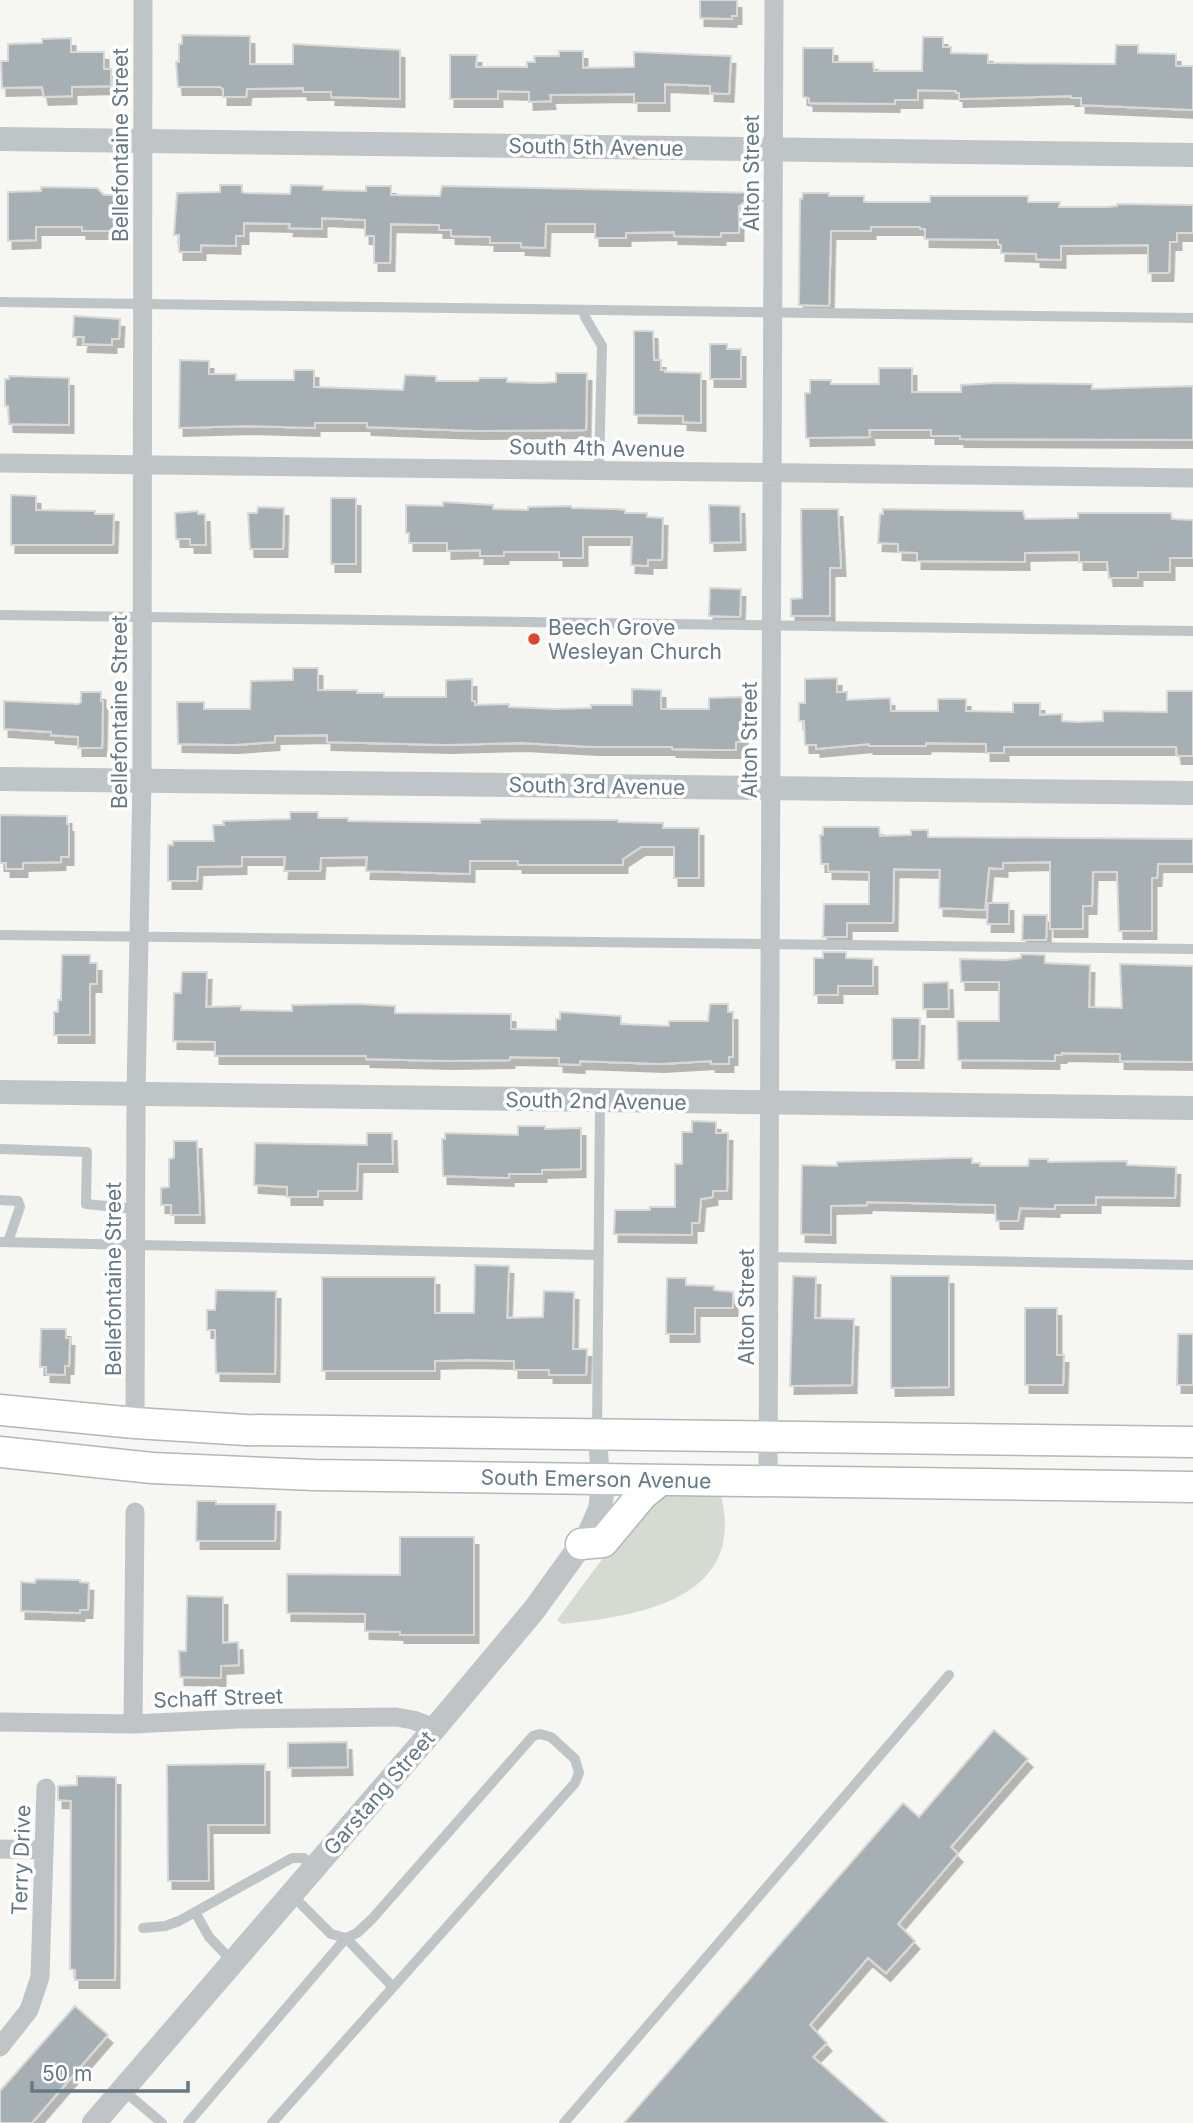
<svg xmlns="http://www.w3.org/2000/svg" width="1193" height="2123" font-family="Inter,sans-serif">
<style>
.green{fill:#d6dbd2}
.building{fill:#a6b0b4;stroke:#d8d8d5;stroke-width:2;filter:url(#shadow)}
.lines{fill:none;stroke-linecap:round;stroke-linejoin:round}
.primary-casing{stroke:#b1b7ba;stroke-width:33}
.service{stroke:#bfc4c7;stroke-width:10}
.minor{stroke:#bfc4c7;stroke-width:19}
.tertiary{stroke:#bfc4c7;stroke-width:24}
.primary{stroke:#fff;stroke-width:30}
.poi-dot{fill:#e14328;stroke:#fff;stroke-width:2.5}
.labels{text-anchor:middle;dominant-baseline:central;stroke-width:7;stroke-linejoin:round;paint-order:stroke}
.street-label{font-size:21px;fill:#657984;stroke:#fff}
.poi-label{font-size:21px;fill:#657984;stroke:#fff;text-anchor:start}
</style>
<defs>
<filter id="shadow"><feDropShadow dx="4.5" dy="8" stdDeviation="0" flood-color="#0004"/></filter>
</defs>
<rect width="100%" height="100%" fill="#f6f6f3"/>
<path class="green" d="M 660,1493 L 721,1496 C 747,1600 637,1616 562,1624 L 557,1620 L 606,1554 Z"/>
<path class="building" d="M 700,0 L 737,0 L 737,16 L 732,16 L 732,19 L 700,18 Z
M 182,35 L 250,36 L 250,64 L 293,64 L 293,44 L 400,50 L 400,99 L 331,97 L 331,92 L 303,92 L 303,88 L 249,89 L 247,89 L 246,97 L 223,97 L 223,89 L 220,87 L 178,87 L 176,62 L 179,62 L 179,44 L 182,44 Z
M 923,37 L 943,37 L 943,47 L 951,47 L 951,53 L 988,54 L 988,63 L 1115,64 L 1116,45 L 1138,45 L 1138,53 L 1176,54 L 1176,66 L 1193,66 L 1193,110 L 1081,105 L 1081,98 L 1071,98 L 1071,96 L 959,99 L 959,93 L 956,93 L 956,91 L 918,90 L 918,100 L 895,100 L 895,104 L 809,103 L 809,98 L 803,97 L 803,48 L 833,48 L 833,62 L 873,62 L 874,71 L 922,71 Z
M 71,38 L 71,52 L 104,52 L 104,69 L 111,69 L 111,86 L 72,87 L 72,96 L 44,97 L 42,87 L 2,88 L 1,61 L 8,61 L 8,44 L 42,43 L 42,39 Z
M 559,51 L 583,51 L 583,68 L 634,67 L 634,52 L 731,56 L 729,94 L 710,93 L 710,86 L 665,84 L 665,103 L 634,103 L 634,94 L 550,95 L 551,101 L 529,102 L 529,92 L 498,91 L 498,99 L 450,99 L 450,55 L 477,55 L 476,67 L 527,67 L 527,62 L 535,62 L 534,56 L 559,56 Z
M 220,185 L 242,185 L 242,192 L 245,193 L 290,194 L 291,185 L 323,186 L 323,190 L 366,191 L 366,186 L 391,186 L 391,195 L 440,196 L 442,186 L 757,193 L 739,206 L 739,233 L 721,233 L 721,237 L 674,236 L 674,232 L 626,233 L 626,238 L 595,238 L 595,224 L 546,224 L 545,248 L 521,247 L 521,243 L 490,243 L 490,237 L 451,236 L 451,230 L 439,230 L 439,225 L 391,224 L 390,263 L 374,263 L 374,236 L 365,236 L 365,220 L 322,218 L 322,229 L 289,228 L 290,224 L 244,223 L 244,236 L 236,236 L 236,246 L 201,245 L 201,252 L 179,252 L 179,235 L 174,235 L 177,193 L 220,192 Z
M 41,187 L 97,188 L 104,195 L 114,195 L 114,231 L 82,231 L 82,227 L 36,227 L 36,240 L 8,241 L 8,192 L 41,191 Z
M 803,193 L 829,193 L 829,196 L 864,196 L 864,202 L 930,202 L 930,196 L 1028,196 L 1028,202 L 1060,202 L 1059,207 L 1108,207 L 1117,206 L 1117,204 L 1193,205 L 1193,233 L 1177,233 L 1177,242 L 1170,242 L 1169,273 L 1148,273 L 1148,245 L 1061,246 L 1061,260 L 1036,259 L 1036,254 L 1001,253 L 1001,245 L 998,244 L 998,240 L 925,239 L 925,229 L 920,229 L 920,227 L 871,227 L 871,231 L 831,231 L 829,306 L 799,305 L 800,199 L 802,199 Z
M 74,316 L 120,319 L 119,339 L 112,339 L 112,345 L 83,344 L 84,337 L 73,337 Z
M 634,331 L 653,331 L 654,360 L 661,360 L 661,370 L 665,370 L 665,372 L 701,373 L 701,423 L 683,422 L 683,416 L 634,415 Z
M 710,344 L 727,344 L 727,349 L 741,349 L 741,379 L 710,379 Z
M 180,360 L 209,361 L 209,374 L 236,374 L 236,380 L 294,380 L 294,370 L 314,370 L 314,387 L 403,390 L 405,375 L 436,376 L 436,381 L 478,381 L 480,378 L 507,378 L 507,382 L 540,383 L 556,382 L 556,373 L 587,373 L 586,430 L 477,431 L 367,427 L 367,423 L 315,423 L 315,428 L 247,426 L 179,428 Z
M 879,368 L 912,368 L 912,392 L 961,392 L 961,385 L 997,383 L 1092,384 L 1092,389 L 1193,386 L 1193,440 L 960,439 L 960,436 L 931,436 L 931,430 L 869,430 L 870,437 L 806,438 L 805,393 L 810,393 L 810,380 L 831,380 L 831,384 L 879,384 Z
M 9,376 L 69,378 L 69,425 L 9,424 L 8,406 L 5,406 L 5,379 L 9,379 Z
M 11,495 L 36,496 L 36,510 L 95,511 L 95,514 L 114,514 L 113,545 L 11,545 Z
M 331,498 L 356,498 L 356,564 L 331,564 Z
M 443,502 L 493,505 L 493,509 L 528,510 L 528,507 L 571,506 L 572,508 L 616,509 L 625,510 L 625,513 L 647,513 L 647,517 L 663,518 L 662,560 L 648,560 L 648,566 L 631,565 L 632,537 L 583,537 L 583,558 L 559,558 L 559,552 L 504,552 L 504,556 L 480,556 L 480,550 L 447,551 L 447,543 L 409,543 L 409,533 L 406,533 L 406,505 L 443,506 Z
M 709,505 L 740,506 L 741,542 L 710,543 Z
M 258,507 L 284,508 L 283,549 L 250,549 L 248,513 L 257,513 Z
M 801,509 L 838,509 L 841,568 L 830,568 L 830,616 L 791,616 L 791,599 L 802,598 Z
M 883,509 L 1023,511 L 1025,519 L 1078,518 L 1078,513 L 1171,513 L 1172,519 L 1193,520 L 1193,558 L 1170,558 L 1170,572 L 1138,572 L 1138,578 L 1109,578 L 1107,562 L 1079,562 L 1079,552 L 1025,553 L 1025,562 L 917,561 L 917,553 L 898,552 L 898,544 L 878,543 L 880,514 L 883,514 Z
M 198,511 L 198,514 L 205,514 L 206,545 L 190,545 L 190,539 L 176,539 L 175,513 Z
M 710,588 L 741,589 L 740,617 L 709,616 Z
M 293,668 L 318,668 L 318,690 L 357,690 L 357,693 L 384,693 L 384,697 L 446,697 L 446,680 L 472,679 L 472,701 L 475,701 L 475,705 L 509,704 L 509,707 L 556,709 L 591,708 L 591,705 L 632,705 L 632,689 L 661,690 L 661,709 L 709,709 L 709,698 L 742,697 L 743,742 L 736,742 L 736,750 L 717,750 L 672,749 L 672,747 L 594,747 L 521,743 L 447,745 L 327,742 L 327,735 L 275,736 L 275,742 L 234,745 L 178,744 L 177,702 L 204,702 L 204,709 L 250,709 L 251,681 L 293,680 Z
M 837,678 L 837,692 L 847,692 L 847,700 L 890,698 L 891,711 L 938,711 L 938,699 L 966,699 L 966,711 L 1013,712 L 1013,703 L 1040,703 L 1040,715 L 1062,714 L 1062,721 L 1078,722 L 1103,721 L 1103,711 L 1167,712 L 1167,691 L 1193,691 L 1193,756 L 1177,756 L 1176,747 L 1004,747 L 1004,753 L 986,753 L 986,744 L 926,743 L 926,746 L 869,746 L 869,744 L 816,749 L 816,745 L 805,745 L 804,721 L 799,721 L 799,703 L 805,703 L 805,679 Z
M 81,692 L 101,692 L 101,701 L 103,701 L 102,748 L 78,748 L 78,737 L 51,735 L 51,732 L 4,729 L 4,701 L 78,704 L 81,702 Z
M 290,812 L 318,812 L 318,818 L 348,818 L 348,821 L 480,823 L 481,819 L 618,820 L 618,822 L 663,823 L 663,828 L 699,828 L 699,878 L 674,878 L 674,847 L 641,847 L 623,859 L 623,865 L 518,865 L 518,861 L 470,861 L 470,874 L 366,871 L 367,857 L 321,858 L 320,871 L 284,871 L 285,857 L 242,857 L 242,866 L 198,867 L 197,881 L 168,881 L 168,845 L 173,845 L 173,841 L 214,841 L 213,825 L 224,825 L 223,821 L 290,819 Z
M 0,815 L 67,816 L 67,824 L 69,824 L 69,857 L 61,857 L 61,862 L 23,863 L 23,869 L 6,869 L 6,863 L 0,863 Z
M 823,827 L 879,827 L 880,836 L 911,835 L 911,830 L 928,830 L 928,837 L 1193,839 L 1193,864 L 1158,864 L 1157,878 L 1152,878 L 1152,931 L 1119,931 L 1117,872 L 1093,872 L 1092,906 L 1083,906 L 1083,929 L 1050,929 L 1050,862 L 1003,863 L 1003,869 L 989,868 L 985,910 L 939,908 L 940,870 L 894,869 L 893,923 L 847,923 L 847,937 L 823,937 L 824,904 L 869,904 L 869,872 L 828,871 L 828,864 L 821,864 L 820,835 L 823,835 Z
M 988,903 L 1009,903 L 1009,924 L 987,924 Z
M 1023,915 L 1047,915 L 1046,940 L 1022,940 Z
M 823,952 L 846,952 L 846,958 L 873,959 L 873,986 L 838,986 L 838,995 L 814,995 L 814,958 L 823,958 Z
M 1021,954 L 1045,955 L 1045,963 L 1090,965 L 1089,1007 L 1122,1008 L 1120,964 L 1193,966 L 1193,1062 L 1120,1061 L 1120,1054 L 1062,1053 L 1062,1055 L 1055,1055 L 1055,1061 L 958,1060 L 957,1021 L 999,1021 L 999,982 L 961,982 L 960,959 L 1006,960 L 1021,958 Z
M 62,955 L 90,955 L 90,963 L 97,963 L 97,984 L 90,984 L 90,1035 L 54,1035 L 54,1012 L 58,1012 L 58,1000 L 61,1000 Z
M 182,972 L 207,972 L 206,1007 L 241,1006 L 241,1010 L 292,1011 L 292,1005 L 357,1004 L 395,1006 L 395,1013 L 511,1014 L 511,1029 L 556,1030 L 556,1019 L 560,1019 L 560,1012 L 621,1016 L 621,1024 L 669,1026 L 669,1021 L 708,1021 L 710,1004 L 728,1004 L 728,1012 L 733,1012 L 733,1057 L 729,1057 L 729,1064 L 711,1064 L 711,1061 L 660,1064 L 580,1061 L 580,1065 L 559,1064 L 559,1058 L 510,1057 L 510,1060 L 448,1061 L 366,1059 L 366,1056 L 215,1056 L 215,1042 L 173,1041 L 174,993 L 181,993 Z
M 948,982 L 949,1009 L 923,1009 L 923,983 Z
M 892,1018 L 920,1018 L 919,1060 L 892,1060 Z
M 692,1121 L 716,1122 L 716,1133 L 728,1133 L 727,1191 L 713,1191 L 713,1197 L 701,1199 L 699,1223 L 692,1223 L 692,1235 L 614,1234 L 615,1210 L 650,1210 L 650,1207 L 675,1207 L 675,1164 L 682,1164 L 682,1132 L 692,1132 Z
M 518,1126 L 545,1126 L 545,1129 L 581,1128 L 581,1169 L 542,1170 L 542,1174 L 509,1174 L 509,1178 L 443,1176 L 442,1139 L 445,1139 L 445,1133 L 518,1135 Z
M 367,1133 L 392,1133 L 393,1164 L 358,1164 L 357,1191 L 318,1191 L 318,1197 L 287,1197 L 287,1187 L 254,1185 L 255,1143 L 367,1145 Z
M 174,1141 L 197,1141 L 200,1215 L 171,1215 L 171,1205 L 161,1205 L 161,1188 L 169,1187 L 169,1159 L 174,1158 Z
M 956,1158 L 972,1158 L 972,1163 L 980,1163 L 980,1166 L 1028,1166 L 1029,1159 L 1048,1159 L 1048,1162 L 1127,1161 L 1127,1165 L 1176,1167 L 1175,1198 L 1096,1197 L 1096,1205 L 1055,1205 L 1055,1209 L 1020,1208 L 1018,1221 L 996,1221 L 995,1205 L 867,1202 L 867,1205 L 831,1206 L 831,1235 L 801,1234 L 802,1165 L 837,1166 L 837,1162 Z
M 475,1265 L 509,1266 L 507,1318 L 543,1317 L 544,1291 L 574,1292 L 573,1349 L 587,1349 L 586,1375 L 549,1375 L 549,1370 L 514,1370 L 514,1361 L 471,1360 L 435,1361 L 435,1371 L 322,1371 L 322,1277 L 435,1277 L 435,1313 L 474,1313 Z
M 793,1276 L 816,1277 L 815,1318 L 854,1319 L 852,1385 L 790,1386 Z
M 891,1276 L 949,1276 L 949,1387 L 891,1388 Z
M 667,1278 L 686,1278 L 686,1285 L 714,1286 L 714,1290 L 733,1292 L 733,1308 L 695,1308 L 695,1334 L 666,1334 Z
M 216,1290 L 276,1291 L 275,1374 L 216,1373 L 215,1330 L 207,1330 L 207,1310 L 215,1310 Z
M 1025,1308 L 1057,1308 L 1057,1355 L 1064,1355 L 1063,1385 L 1025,1385 Z
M 41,1329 L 66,1329 L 66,1338 L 70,1338 L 69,1366 L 65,1366 L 65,1375 L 46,1374 L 46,1367 L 40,1367 Z
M 1178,1334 L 1193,1334 L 1193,1385 L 1177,1385 Z
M 197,1501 L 216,1501 L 216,1504 L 276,1504 L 275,1541 L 196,1541 Z
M 400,1537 L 474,1537 L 474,1635 L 400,1635 L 400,1632 L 365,1631 L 365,1614 L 287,1613 L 287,1574 L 400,1575 Z
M 36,1579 L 80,1580 L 80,1582 L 89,1583 L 88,1610 L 80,1610 L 80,1613 L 21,1611 L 21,1582 L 35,1583 Z
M 187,1596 L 223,1597 L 223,1643 L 238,1642 L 239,1665 L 221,1666 L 221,1678 L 180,1677 L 179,1651 L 186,1651 Z
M 994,1730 L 1028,1759 L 951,1847 L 958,1854 L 898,1924 L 915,1941 L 886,1973 L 868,1958 L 810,2025 L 827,2043 L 813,2057 L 888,2123 L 624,2123 L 903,1803 L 919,1817 Z
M 347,1742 L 348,1767 L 288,1768 L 288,1743 Z
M 265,1764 L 265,1825 L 208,1825 L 209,1881 L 168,1881 L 167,1765 Z
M 77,1776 L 116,1777 L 115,1980 L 75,1980 L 75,1970 L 70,1969 L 71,1801 L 58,1800 L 58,1786 L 77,1785 Z
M 75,2006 L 108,2035 L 32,2123 L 0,2123 L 0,2091 Z"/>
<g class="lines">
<g class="primary-casing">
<path id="primary" d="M 0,1410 L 135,1423 L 246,1430 L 1193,1442
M 0,1452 L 152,1468 L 314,1475 L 1193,1487
M 581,1544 L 603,1542 L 642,1495 L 659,1481"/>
</g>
<path class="service" d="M 0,302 L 1193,318
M 583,310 L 585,317 L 602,346 L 599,470
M 0,615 L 1193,631
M 0,935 L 1193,949
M 0,1149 L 87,1152 L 86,1204 L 136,1209
M 0,1200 L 18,1201 L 20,1207 L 8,1242
M 0,1242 L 599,1255
M 769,1257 L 1193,1265
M 597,1433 L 600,1101
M 195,1912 L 209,1937 L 233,1962
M 143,1928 L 165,1926 L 179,1921 L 292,1858 L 304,1858 L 313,1869
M 123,2090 L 162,2123
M 188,2123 L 346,1938 L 393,1987
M 272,2123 L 575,1783 L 579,1773 L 575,1759 L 551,1737 L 540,1734 L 533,1736 L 372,1919 L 357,1933 L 346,1938 L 331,1934 L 292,1895
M 564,2123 L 949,1675"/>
<path class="minor" d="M 0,463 L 1193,478
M 135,1423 L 136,1094 L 142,780 L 143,0
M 597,1435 L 601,1481
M 768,1481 L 774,0
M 0,1722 L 133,1724 L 239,1719 L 396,1717 L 413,1720 L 435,1728
M 133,1724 L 135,1512
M 0,1849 L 43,1850
M 0,2047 L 29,2010 L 40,1977 L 46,1788"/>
<path class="tertiary" d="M 0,139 L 1193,155
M 0,779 L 1193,793
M 0,1092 L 1193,1108
M 94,2123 L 435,1728 L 534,1610 L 589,1534 L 600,1509 L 602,1494 L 601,1481"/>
<use href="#primary" class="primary"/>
</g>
<circle class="poi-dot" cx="534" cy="639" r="7"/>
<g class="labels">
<g class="street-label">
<text transform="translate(120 145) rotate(-90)">Bellefontaine Street</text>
<text transform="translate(596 147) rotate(1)">South 5th Avenue</text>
<text transform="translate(751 173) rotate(-90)">Alton Street</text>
<text transform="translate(597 448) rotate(1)">South 4th Avenue</text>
<text transform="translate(119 712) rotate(-90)">Bellefontaine Street</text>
<text transform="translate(749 740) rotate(-90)">Alton Street</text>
<text transform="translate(597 786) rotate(1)">South 3rd Avenue</text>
<text transform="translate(596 1101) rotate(1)">South 2nd Avenue</text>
<text transform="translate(113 1279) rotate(-90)">Bellefontaine Street</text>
<text transform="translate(746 1307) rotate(-90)">Alton Street</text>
<text transform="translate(596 1479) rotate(1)">South Emerson Avenue</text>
<text transform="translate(218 1698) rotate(-2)">Schaff Street</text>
<text transform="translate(379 1793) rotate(-49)">Garstang Street</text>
<text transform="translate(21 1860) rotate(-88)">Terry Drive</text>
</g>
<g class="poi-label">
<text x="548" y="627">Beech Grove<tspan x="548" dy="24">Wesleyan Church</tspan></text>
</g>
</g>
<path d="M32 2081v10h156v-10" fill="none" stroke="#657984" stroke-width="3.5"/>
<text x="42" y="2081" font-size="21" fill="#657984" stroke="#ffffff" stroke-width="5" paint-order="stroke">50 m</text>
</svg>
